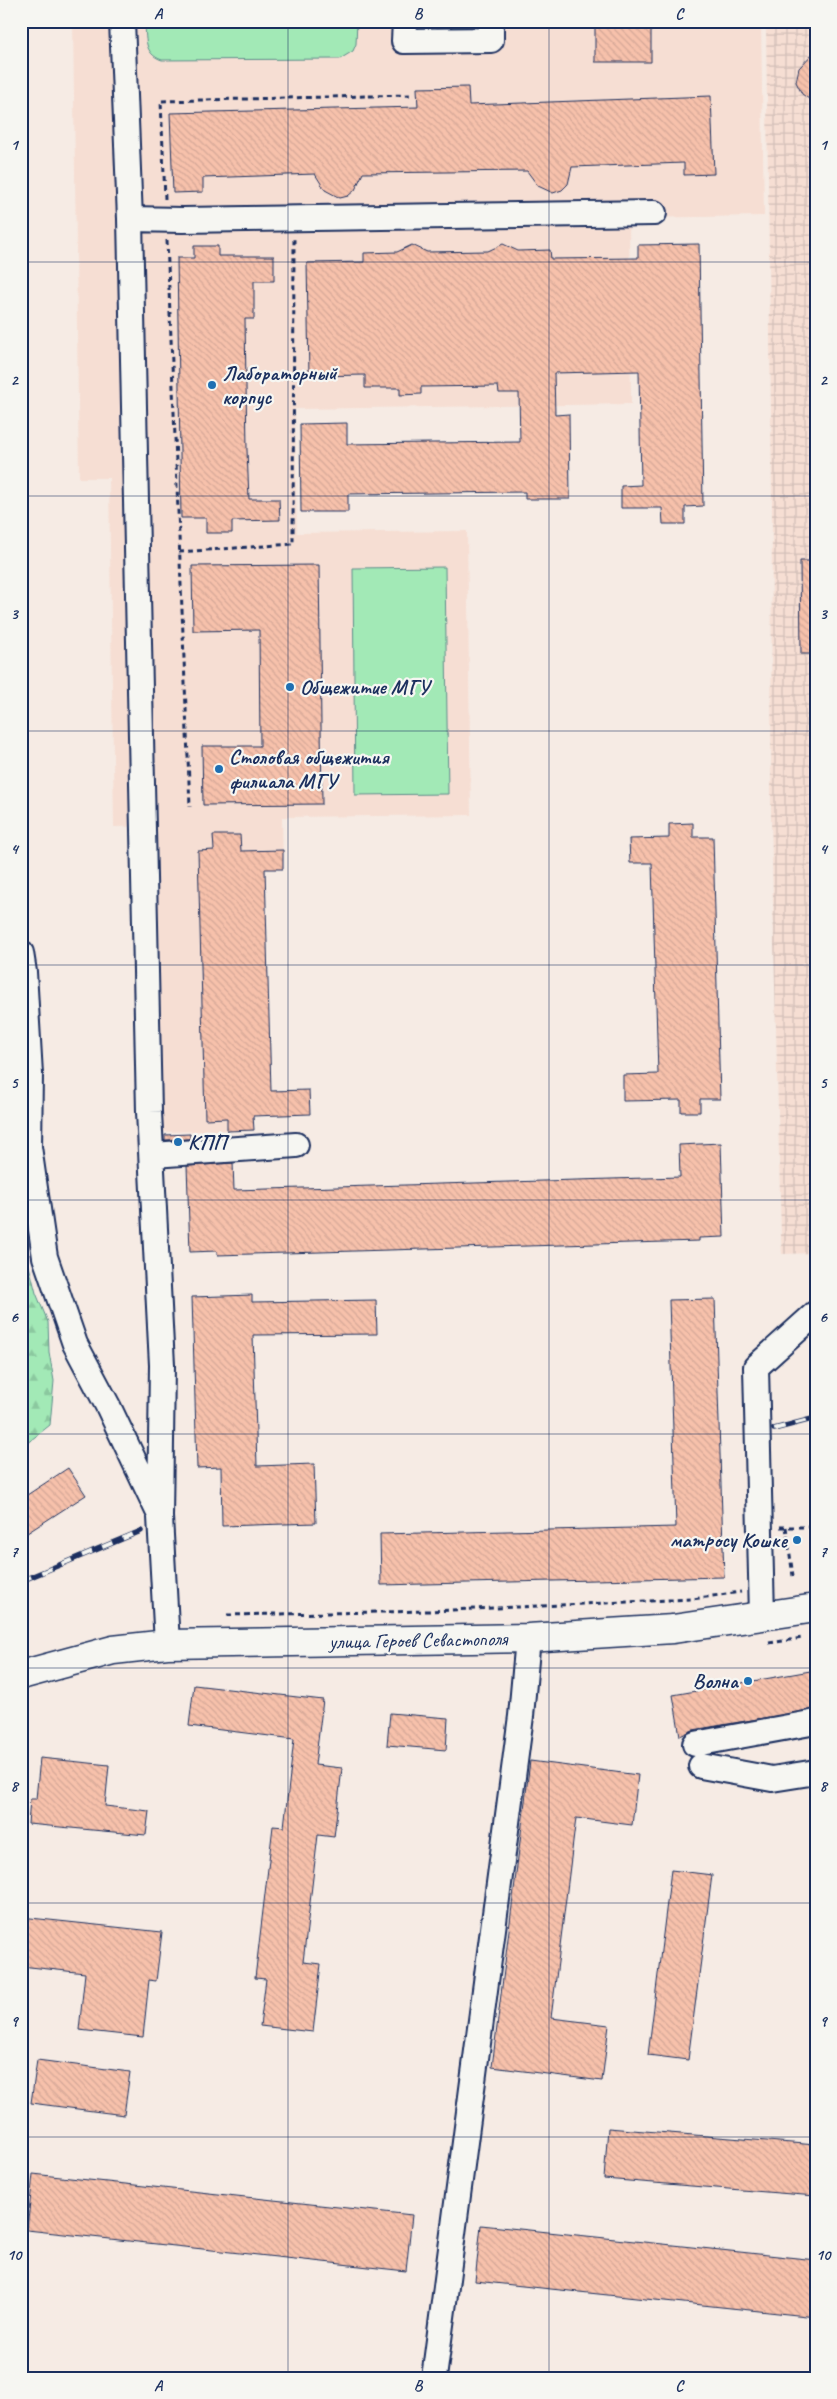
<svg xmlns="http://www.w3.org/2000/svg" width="837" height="2399" font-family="Caveat,sans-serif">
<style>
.built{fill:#f6ded3}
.industrial{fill:url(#industrial-grid)}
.grass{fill:#a2e9b6;stroke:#5e8c8a}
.forest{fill:url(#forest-firs);stroke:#5e8c8a}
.building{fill:url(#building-back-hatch);stroke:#1b2f5e}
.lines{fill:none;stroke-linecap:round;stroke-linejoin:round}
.minor-casing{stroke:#1b2f5e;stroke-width:28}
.major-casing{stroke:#1b2f5e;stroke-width:31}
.path{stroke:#1b2f5e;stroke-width:3;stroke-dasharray:5 4;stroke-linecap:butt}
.minor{stroke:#f6f6f2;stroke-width:24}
.major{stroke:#f6f6f2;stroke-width:28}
.rail-casing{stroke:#1b2f5e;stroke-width:5.5}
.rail{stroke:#f6f6f2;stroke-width:4;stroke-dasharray:11;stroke-linecap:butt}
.grid{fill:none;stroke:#1b2f5e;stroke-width:1;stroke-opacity:0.55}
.poi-dot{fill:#1f6fb2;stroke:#f6f6f2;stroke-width:2}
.labels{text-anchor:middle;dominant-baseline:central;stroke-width:4.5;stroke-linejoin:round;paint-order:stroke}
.poi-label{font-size:21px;font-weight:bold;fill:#1b2f5e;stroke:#f6f6f2;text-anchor:start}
.street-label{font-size:21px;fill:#1b2f5e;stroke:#f6f6f2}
.neatline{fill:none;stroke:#1b2f5e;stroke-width:2}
.grid-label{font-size:16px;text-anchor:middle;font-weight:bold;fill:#1b2f5e}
</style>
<defs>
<pattern id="industrial-grid" width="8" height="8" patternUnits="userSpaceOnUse" patternTransform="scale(1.25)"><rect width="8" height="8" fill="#f6ded3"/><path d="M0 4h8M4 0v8" fill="none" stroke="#d2bfb8"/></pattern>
<pattern id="forest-firs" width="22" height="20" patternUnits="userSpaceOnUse" patternTransform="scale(1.25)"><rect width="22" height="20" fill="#a2e9b6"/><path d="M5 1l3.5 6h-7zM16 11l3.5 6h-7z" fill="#8bc89f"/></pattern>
<pattern id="building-back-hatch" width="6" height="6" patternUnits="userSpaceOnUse" patternTransform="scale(1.25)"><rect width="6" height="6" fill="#f7c1ab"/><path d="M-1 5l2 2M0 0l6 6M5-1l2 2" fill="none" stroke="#d3a696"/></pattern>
</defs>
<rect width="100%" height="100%" fill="#f6ebe4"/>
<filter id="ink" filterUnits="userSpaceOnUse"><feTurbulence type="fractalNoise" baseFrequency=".02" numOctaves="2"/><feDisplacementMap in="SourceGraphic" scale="10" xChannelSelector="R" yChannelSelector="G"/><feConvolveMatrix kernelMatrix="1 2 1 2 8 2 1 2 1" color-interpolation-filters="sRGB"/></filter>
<g filter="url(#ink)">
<path class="built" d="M 73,21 L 761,21 L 764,216 L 629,218 L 631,404 L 295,409 L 297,533 L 467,531 L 471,815 L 282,817 L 283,869 L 265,869 L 271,1090 L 309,1090 L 310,1114 L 253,1116 L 254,1130 L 158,1132 L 154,826 L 114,827 L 109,478 L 79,478 Z"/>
<path class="industrial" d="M 766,21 L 816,21 L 816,1253 L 782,1254 L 781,1237 L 771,818 L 772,491 Z"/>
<path class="grass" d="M 145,21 L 357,21 L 356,44 L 353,51 L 340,59 L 162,60 C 144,54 146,39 145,21 Z
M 419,21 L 470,21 L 463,31 L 433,35 L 423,28 Z
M 445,567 L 448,794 L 355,795 L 353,568 Z"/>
<path class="forest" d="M 21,1235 L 36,1293 L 48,1322 L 49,1352 L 54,1381 L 50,1425 L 21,1448 Z"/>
<path class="building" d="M 595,21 L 651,21 L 651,62 L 595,62 Z
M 816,50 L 816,104 L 802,94 L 796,82 L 799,68 Z
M 468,87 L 469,105 L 711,96 L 714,174 L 684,175 L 684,163 L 572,167 L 568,184 L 562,190 L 553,193 L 538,186 L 527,171 L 363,173 L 355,190 L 348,196 L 340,198 L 325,190 L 315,174 L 203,178 L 203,192 L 173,193 L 170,113 L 418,107 L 417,88 Z
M 503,244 L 518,251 L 550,250 L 551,259 L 638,258 L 638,245 L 699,244 L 703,506 L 685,507 L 685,524 L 663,524 L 662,508 L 621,508 L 621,486 L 641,485 L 639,371 L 554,373 L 555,415 L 569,414 L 570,499 L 525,499 L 525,492 L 348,494 L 348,512 L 301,512 L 300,424 L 347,423 L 347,444 L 520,442 L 519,393 L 499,393 L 498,386 L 421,387 L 421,394 L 400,395 L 400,388 L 365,388 L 365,375 L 309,376 L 307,263 L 364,262 L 364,253 L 397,252 L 412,245 L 427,252 L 488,251 Z
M 194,246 L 218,246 L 218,256 L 274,256 L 274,281 L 254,281 L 254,319 L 245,319 L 247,450 L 249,499 L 279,499 L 280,520 L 232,521 L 232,533 L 206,533 L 206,518 L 181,518 L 177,258 L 194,258 Z
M 800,561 L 816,561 L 816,654 L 801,654 Z
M 319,565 L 322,804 L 203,805 L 202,746 L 260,746 L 259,630 L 193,631 L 192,566 Z
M 693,823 L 693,837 L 713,837 L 720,1099 L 700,1099 L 700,1112 L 681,1112 L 681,1100 L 623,1101 L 623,1075 L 658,1074 L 652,863 L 630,863 L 629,839 L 669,838 L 669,824 Z
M 213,835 L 240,835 L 241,851 L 283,850 L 283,869 L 265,869 L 271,1091 L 309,1090 L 310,1114 L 253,1116 L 254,1130 L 227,1131 L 227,1118 L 205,1119 L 198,851 L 214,850 Z
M 190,1134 L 190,1139 L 165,1140 L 165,1135 Z
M 721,1143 L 724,1237 L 699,1238 L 699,1241 L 217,1255 L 217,1251 L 190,1252 L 187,1166 L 233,1163 L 234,1190 L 680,1177 L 679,1145 Z
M 252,1295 L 252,1302 L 376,1300 L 377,1334 L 253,1335 L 257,1466 L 314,1464 L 316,1523 L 222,1526 L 221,1467 L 197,1468 L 192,1297 Z
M 715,1299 L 724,1577 L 381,1585 L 380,1534 L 676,1527 L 669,1300 Z
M 68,1468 L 86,1495 L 21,1537 L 21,1499 Z
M 816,1670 L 816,1709 L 693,1730 L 680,1736 L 673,1695 Z
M 194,1685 L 323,1700 L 315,1765 L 342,1768 L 334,1837 L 318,1835 L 303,1962 L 321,1964 L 313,2032 L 260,2026 L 266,1979 L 255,1978 L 273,1826 L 284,1827 L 294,1739 L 189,1726 Z
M 390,1713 L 448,1718 L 446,1750 L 387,1745 Z
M 40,1758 L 109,1765 L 105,1806 L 149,1811 L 146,1835 L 28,1824 L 30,1799 L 36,1799 Z
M 530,1761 L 638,1775 L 632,1825 L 576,1818 L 551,2018 L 609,2025 L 602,2081 L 492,2067 Z
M 671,1870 L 712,1875 L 688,2060 L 648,2055 Z
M 21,1917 L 162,1932 L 156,1981 L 149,1980 L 143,2037 L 79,2030 L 85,1973 L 21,1966 Z
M 37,2060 L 130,2072 L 124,2115 L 31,2103 Z
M 608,2128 L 816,2145 L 816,2196 L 604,2179 Z
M 33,2174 L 412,2215 L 406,2271 L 27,2230 Z
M 481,2225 L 816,2260 L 816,2317 L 475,2281 Z"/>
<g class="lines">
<g class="minor-casing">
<path id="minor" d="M 122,21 L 130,219 L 149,1112 L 162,1365 L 160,1517 L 167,1644
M 405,21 L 404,41 L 491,40 L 491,21
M 130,219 L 183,220 L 654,213
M 21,953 L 24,972 L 30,1074 L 29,1147 L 45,1257 L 75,1344 L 109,1408 L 158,1511
M 153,1155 L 296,1145
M 762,1616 L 756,1367 L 816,1313
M 695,1744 L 816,1722
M 701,1766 L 772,1779 L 816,1772
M 434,2378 L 521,1716 L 528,1638"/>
</g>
<g class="major-casing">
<path id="major" d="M 21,1675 L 113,1650 L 167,1644 L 528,1638 L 673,1629 L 816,1608"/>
</g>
<path class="path" d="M 165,199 L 161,101 L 411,95
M 167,240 L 190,807
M 179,552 L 293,544 L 294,239
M 780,1527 L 816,1527
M 786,1527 L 793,1576
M 815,1573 L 816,1573
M 227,1615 L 430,1611 L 692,1599 L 741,1592
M 769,1643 L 803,1638"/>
<use href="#minor" class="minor"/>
<use href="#major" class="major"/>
<g class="rail-casing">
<path id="rail" d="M 774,1429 L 816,1418
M 21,1581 L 141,1531"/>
</g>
<use href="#rail" class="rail"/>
</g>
</g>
<path class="grid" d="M 288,21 L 288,2378M 549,21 L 549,2378M 21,262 L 816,262M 21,496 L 816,496M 21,731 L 816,731M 21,965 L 816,965M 21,1200 L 816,1200M 21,1434 L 816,1434M 21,1668 L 816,1668M 21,1903 L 816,1903M 21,2137 L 816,2137"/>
<g class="poi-dot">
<circle cx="212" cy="385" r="5"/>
<circle cx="290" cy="687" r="5"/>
<circle cx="219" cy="769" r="5"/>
<circle cx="178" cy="1142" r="5"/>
<circle cx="797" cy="1540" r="5"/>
<circle cx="748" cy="1681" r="5"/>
</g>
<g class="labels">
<g class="poi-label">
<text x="222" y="373">Лабораторный<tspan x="222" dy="24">корпус</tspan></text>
<text x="300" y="687">Общежитие МГУ</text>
<text x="229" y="757">Столовая общежития<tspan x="229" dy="24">филиала МГУ</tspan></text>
<text x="188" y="1142">КПП</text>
<text x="787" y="1540" text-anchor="end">матросу Кошке</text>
<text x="738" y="1681" text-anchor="end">Волна</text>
</g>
<g class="street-label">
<text transform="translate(418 1640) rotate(-1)">улица Героев Севастополя</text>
</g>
</g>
<rect width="837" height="2399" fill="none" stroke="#f6f6f2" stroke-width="55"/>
<rect x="28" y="28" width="782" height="2344" class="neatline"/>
<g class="grid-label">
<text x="158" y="19">A</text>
<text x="418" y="19">B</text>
<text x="679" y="19">C</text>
<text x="14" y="150">1</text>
<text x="823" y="150">1</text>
<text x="14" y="385">2</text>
<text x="823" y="385">2</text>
<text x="14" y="619">3</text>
<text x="823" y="619">3</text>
<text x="14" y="854">4</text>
<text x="823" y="854">4</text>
<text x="14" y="1088">5</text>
<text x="823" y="1088">5</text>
<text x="14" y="1322">6</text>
<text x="823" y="1322">6</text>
<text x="14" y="1557">7</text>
<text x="823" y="1557">7</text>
<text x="14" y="1791">8</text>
<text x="823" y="1791">8</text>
<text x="14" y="2026">9</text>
<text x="823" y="2026">9</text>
<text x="14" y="2260">10</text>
<text x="823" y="2260">10</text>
<text x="158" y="2391">A</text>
<text x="418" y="2391">B</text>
<text x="679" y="2391">C</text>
</g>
</svg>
